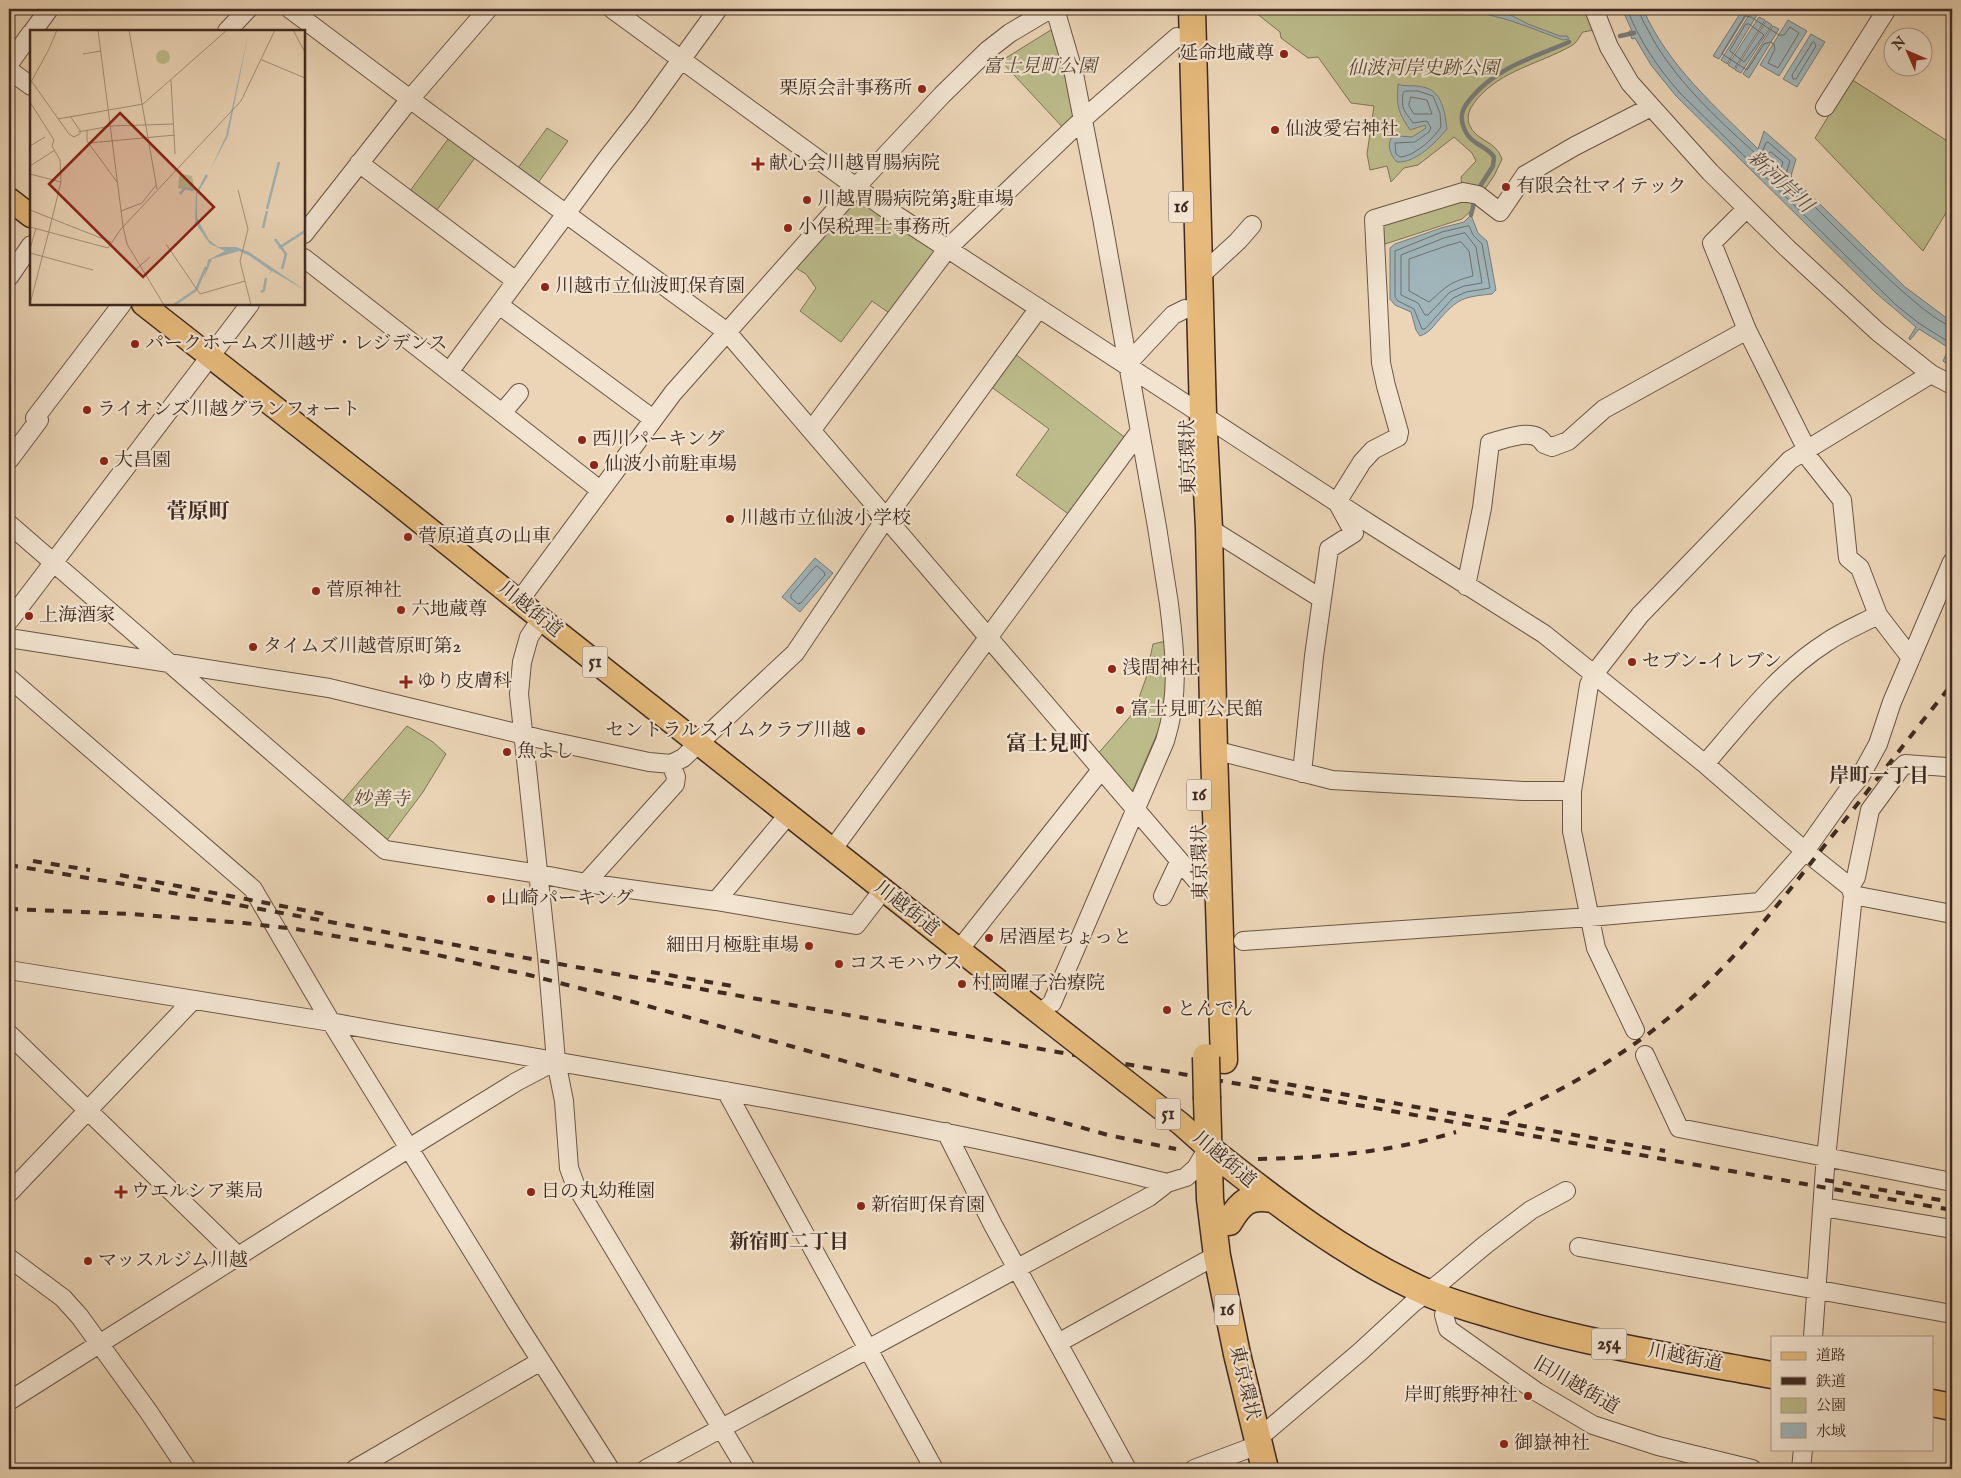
<svg xmlns="http://www.w3.org/2000/svg" width="1961" height="1478" font-family="'IM FELL English','Noto Serif JP',serif">
<style>
.green{fill:#bcbc8b;stroke:#7e7356}
.water{fill:#9fb5ba;stroke:#797d7d}
.lines{fill:none;stroke-linecap:round;stroke-linejoin:round}
.shore{stroke:#6f706e;stroke-width:1}
.stream{stroke:#797d7d;stroke-width:4.5}
.minor-casing{stroke:#6a5546;stroke-width:20}
.major-casing{stroke:#3f2a21;stroke-width:25}
.highway-casing{stroke:#3f2a21;stroke-width:29}
.minor{stroke:#f2e4d0;stroke-width:18}
.major{stroke:#e6ba7b;stroke-width:22}
.highway{stroke:#e6ba7b;stroke-width:26}
.rail{stroke:#3f2a21;stroke-width:4;stroke-dasharray:9 9;stroke-linecap:butt}
.major-bridge-casing{stroke:#3f2a21;stroke-width:25;stroke-linecap:butt}
.highway-bridge-casing{stroke:#3f2a21;stroke-width:29;stroke-linecap:butt}
.major-bridge{stroke:#e6ba7b;stroke-width:22}
.highway-bridge{stroke:#e6ba7b;stroke-width:26}
.poi-dot{fill:#8f2418;stroke:#f2e4d0;stroke-width:2}
.labels{text-anchor:middle;dominant-baseline:central;stroke-width:4.5;stroke-linejoin:round;paint-order:stroke}
.shield{fill:#f2e4d0;stroke:#756256;stroke-width:1}
.shield-label{font-size:18px;font-weight:bold;fill:#3f2a21}
.poi-label{font-size:19px;fill:#3f2a21;stroke:#f2e4d0;text-anchor:start}
.park-label{font-size:19px;font-style:italic;fill:#584736;stroke:#f2e4d0}
.street-label{font-size:19px;fill:#3f2a21;stroke:#f2e4d0}
.water-label{font-size:20px;font-style:italic;fill:#574d47;stroke:#f2e4d0}
.neighbourhood-label{font-size:20px;font-weight:bold;fill:#3f2a21;stroke:#f2e4d0}
.quarter-label{font-size:21px;font-weight:bold;fill:#3f2a21;stroke:#f2e4d0}
.inset-river{fill:none;stroke:#9fb5ba;stroke-width:2.5}
.inset-road{fill:none;stroke:#a6917a;stroke-width:1}
.view{fill:#8f2418;fill-opacity:0.15;stroke:#8f2418;stroke-width:2.5}
.inset-edge{fill:none;stroke:#3f2a21;stroke-width:2.5}
</style>
<rect width="100%" height="100%" fill="#ebd5b6"/>
<filter id="stains"><feTurbulence type="fractalNoise" baseFrequency=".004" numOctaves="4"/><feColorMatrix values="0 0 0 0 .2 0 0 0 0 .09 0 0 0 0 .02 0 0 0 .5 -.17"/></filter>
<radialGradient id="worn" r=".72"><stop offset=".6" stop-color="#630" stop-opacity="0"/><stop offset="1" stop-color="#630" stop-opacity=".3"/></radialGradient>
<path class="green" d="M 1251,9 L 1514,9 L 1517,11 L 1589,11 L 1594,30 L 1583,32 C 1579,37 1576,44 1571,46 C 1539,64 1502,70 1477,99 C 1471,107 1466,114 1469,124 C 1476,142 1496,140 1502,159 L 1494,176 L 1482,193 L 1462,188 L 1461,177 L 1476,161 L 1472,153 L 1454,137 L 1418,165 L 1404,168 L 1391,182 L 1387,166 L 1370,170 L 1367,154 L 1374,106 L 1351,103 L 1318,57 L 1308,58 L 1281,38 L 1280,32 Z
M 1054,28 L 1077,120 L 1066,131 L 1001,61 Z
M 1851,79 L 1952,144 L 1952,203 L 1923,251 L 1815,138 Z
M 547,128 L 568,141 L 538,183 L 518,168 Z
M 451,135 L 477,155 L 434,214 L 407,195 Z
M 1460,198 L 1473,199 L 1472,210 L 1462,219 L 1382,245 L 1382,224 Z
M 862,201 L 939,251 L 892,315 L 872,301 L 841,342 L 800,311 L 816,288 L 806,274 L 796,268 L 853,204 Z
M 1015,354 L 1127,439 L 1071,516 L 1016,475 L 1049,429 L 990,386 Z
M 1166,641 L 1168,708 L 1132,792 L 1096,756 L 1134,712 L 1146,678 L 1153,644 Z
M 407,726 L 433,742 L 446,754 L 423,792 L 384,844 L 339,805 Z"/>
<path class="water" d="M 1472,9 L 1499,9 L 1528,24 L 1560,36 L 1567,36 L 1569,39 L 1563,40 C 1546,34 1530,27 1514,22 C 1504,18 1477,13 1472,9 Z
M 1622,9 L 1643,9 C 1668,66 1715,106 1758,149 L 1764,131 L 1796,159 L 1791,176 L 1905,287 L 1952,322 L 1952,367 L 1943,361 L 1949,348 L 1919,329 L 1910,340 L 1909,338 L 1916,327 L 1877,294 L 1676,96 L 1651,65 L 1635,38 L 1632,39 L 1629,31 L 1632,31 Z
M 1743,9 L 1749,11 L 1719,59 L 1713,56 Z
M 1751,12 L 1757,15 L 1727,64 L 1721,60 Z
M 1759,17 L 1765,20 L 1734,69 L 1728,65 Z
M 1788,20 L 1807,31 L 1779,76 L 1760,65 Z
M 1766,21 L 1772,25 L 1741,73 L 1735,70 Z
M 1773,26 L 1779,29 L 1749,78 L 1743,74 Z
M 1811,34 L 1825,42 L 1797,87 L 1783,79 Z
M 1398,84 C 1405,87 1410,85 1417,86 C 1442,88 1444,108 1447,129 C 1435,143 1416,163 1397,162 C 1391,156 1387,147 1391,138 L 1399,136 L 1412,137 L 1426,128 L 1425,125 L 1410,130 C 1397,110 1397,107 1398,84 Z
M 1471,215 L 1478,233 L 1487,241 L 1496,290 L 1492,294 C 1463,297 1458,298 1438,321 C 1431,329 1430,332 1420,336 L 1416,330 L 1411,312 L 1395,305 L 1390,299 L 1390,248 L 1395,244 L 1441,228 L 1464,222 Z
M 815,558 L 833,573 L 800,612 L 782,597 Z"/>
<g class="lines">
<path class="shore" d="M 1627,9 C 1639,40 1657,67 1680,93 L 1896,305 L 1920,324 L 1952,344
M 1639,9 C 1640,16 1644,23 1648,30 C 1671,76 1717,119 1755,153 L 1762,152 L 1766,143 L 1768,142 L 1790,161 L 1786,174 L 1788,180 C 1813,204 1927,324 1952,326
M 1745,16 L 1751,17 L 1779,35 L 1784,35 L 1790,27 L 1799,33 L 1778,68 L 1768,63 L 1775,49 L 1774,44 L 1770,42 L 1764,44 L 1747,70 L 1722,54 Z
M 1746,24 L 1749,24 L 1764,35 L 1744,62 L 1730,51 Z
M 1814,42 L 1816,46 L 1796,79 L 1793,79 L 1792,75 L 1812,43 Z
M 1406,91 L 1418,91 L 1433,96 L 1440,113 L 1441,127 C 1433,139 1415,156 1400,157 L 1396,154 L 1395,143 L 1415,142 L 1429,132 L 1431,128 L 1427,121 L 1413,123 C 1404,110 1401,110 1403,93 Z
M 1411,97 L 1427,100 L 1432,114 L 1414,114 L 1409,106 Z
M 1771,152 L 1783,162 L 1778,179 L 1760,162 L 1760,160 Z
M 1469,226 L 1473,235 L 1482,244 L 1490,288 L 1466,292 L 1453,298 L 1425,329 L 1422,329 L 1414,309 L 1398,301 L 1395,297 L 1395,251 L 1442,232 Z
M 1465,233 L 1476,247 L 1482,283 L 1464,286 L 1450,292 L 1428,315 L 1425,315 L 1418,303 L 1401,295 L 1401,255 L 1444,238 Z
M 1461,242 L 1469,251 L 1473,276 C 1449,282 1446,287 1429,302 L 1409,291 L 1409,259 L 1446,246 Z
M 815,567 L 817,566 L 824,572 L 825,575 L 801,603 L 798,604 L 791,598 L 791,595 Z"/>
<path class="stream" d="M 1620,36 L 1634,33
M 1477,191 L 1493,166 L 1494,157 C 1486,144 1469,146 1463,125 C 1459,113 1465,105 1472,97 C 1497,67 1535,57 1569,42
M 1471,215 L 1475,199"/>
<g class="minor-casing">
<path id="minor" d="M 290,9 L 426,111 L 727,332 L 1202,887
M 612,9 L 882,206 L 1370,524 L 1544,634 L 1705,764 L 1805,851 L 1850,887 L 1853,895 L 1825,1168 L 1813,1337
M 1594,9 L 1609,47 L 1630,83 L 1710,172 L 1787,248 L 1878,332 L 1931,374 L 1952,385
M 33,31 L 49,9
M 227,31 L 248,9
M 9,64 L 31,33
M 9,70 L 31,86
M 1825,107 L 1887,9
M 359,163 L 516,281
M 1746,209 L 1712,243 L 1747,330 L 1807,450
M 304,234 L 410,99 L 488,9
M 304,258 L 600,490
M 9,277 L 31,245
M 1199,277 L 1238,241 L 1252,225
M 499,305 L 653,419
M 1129,362 L 1173,315 L 1185,309
M 449,372 L 605,161 L 641,115 L 718,9
M 502,413 L 519,393
M 811,429 L 816,424 L 948,248 L 1083,119 L 1177,37
M 1804,452 L 1842,500 L 1848,558 L 1860,568 L 1878,615 L 1911,658
M 9,460 L 39,420 L 35,418 L 122,304
M 9,524 L 385,850 L 539,874 L 586,883 L 716,901 L 856,925 L 883,890
M 1209,528 L 1322,599
M 1466,586 L 1482,508 L 1490,443 C 1506,439 1535,426 1544,444 L 1552,447 L 1568,441 L 1604,409 L 1747,330
M 519,601 L 673,393 L 856,187 L 942,95 L 988,50 L 1010,33 L 1047,11
M 541,619 L 529,637 L 522,662 L 519,694 L 547,955 L 556,1061 L 564,1101 L 569,1168 L 575,1184 L 746,1469
M 9,621 L 250,304
M 9,638 L 329,688 L 541,739 L 649,762 L 671,764 L 683,758 L 795,653 L 886,518 L 1039,308
M 9,678 L 253,889 L 331,1022
M 1214,750 L 1332,780 L 1523,791 L 1572,791
M 1705,764 C 1743,720 1778,673 1827,642 C 1843,631 1861,624 1878,615
M 1302,773 L 1314,656 L 1329,549 L 1354,533 L 1337,502 L 1362,462 L 1373,450 L 1398,437 L 1399,432 L 1386,386 L 1381,363 L 1374,219 L 1463,192 L 1478,195 L 1500,212 L 1525,175 L 1575,146 L 1651,107
M 832,850 L 1140,431
M 586,883 L 675,784 L 676,777 L 671,764
M 1850,887 L 1856,877 L 1870,810 L 1900,769 L 1905,764 L 1946,767 L 1952,769
M 1853,895 L 1952,914
M 1163,896 L 1179,862
M 716,901 L 788,815
M 1243,941 L 1590,917 L 1760,902 L 1805,851 L 1847,792 L 1860,777 L 1878,744 L 1892,702 L 1952,562
M 959,950 L 1101,770
M 9,970 L 331,1022
M 1040,1014 L 1052,1003 L 1165,741 C 1180,694 1175,652 1169,604 L 1157,527 L 1102,218 L 1074,74 L 1055,9
M 1635,1030 L 1596,948 L 1572,831 L 1572,791 L 1589,685 L 1594,674 L 1640,615 L 1790,460 L 1931,374
M 9,1034 L 239,1257
M 1645,1055 L 1679,1128 L 1952,1182
M 726,1091 L 934,1469
M 946,1132 L 993,1225 L 1127,1469
M 9,1193 L 193,1000
M 1823,1207 L 1952,1229
M 1579,1247 L 1952,1314
M 9,1258 L 63,1298 L 80,1317 L 148,1411 L 187,1469
M 1448,1301 L 1444,1315 L 1448,1329 L 1537,1392 L 1593,1425 L 1658,1446 L 1752,1469
M 1058,1343 L 1206,1261 L 1217,1256
M 9,1401 L 422,1140 L 516,1082 L 556,1061
M 1267,1431 L 1361,1351 L 1413,1303 L 1441,1282 L 1485,1245 L 1531,1210 L 1566,1191
M 355,1469 L 541,1361
M 610,1469 L 518,1325 L 331,1022 C 407,1037 483,1048 559,1062 C 762,1097 966,1132 1167,1183
M 646,1469 L 1149,1197 L 1167,1183 L 1186,1177 L 1196,1168 L 1208,1148
M 1194,1469 L 1258,1445
M 1801,1469 L 1803,1449"/>
</g>
<g class="major-casing">
<path id="major" d="M 9,199 L 31,216
M 143,304 L 388,496 L 541,619 L 1048,1020
M 1127,1082 L 1181,1124 L 1208,1148"/>
</g>
<g class="highway-casing">
<path id="highway" d="M 1192,9 L 1203,414 L 1209,528 L 1214,750 L 1224,1060
M 1207,1099 L 1210,1199 L 1217,1256 L 1237,1354 L 1265,1469
M 1208,1148 C 1277,1203 1347,1257 1428,1293 C 1450,1303 1473,1309 1496,1316 C 1586,1344 1680,1358 1772,1375
M 1229,1222 C 1241,1202 1249,1195 1272,1199
M 1932,1403 L 1952,1407"/>
</g>
<use href="#minor" class="minor"/>
<use href="#major" class="major"/>
<use href="#highway" class="highway"/>
<path class="rail" d="M 33,861 L 90,870
M 9,865 L 124,884 L 548,962 L 1952,1210
M 120,875 L 324,914
M 9,909 L 132,914 L 244,923 L 296,929 L 428,953 L 529,975 L 637,1003 L 1108,1135 L 1176,1149
M 651,972 L 732,986
M 1252,1078 L 1665,1151
M 1508,1115 C 1565,1089 1618,1059 1666,1020 C 1726,972 1774,910 1821,850 C 1865,795 1908,739 1952,684
M 1258,1159 C 1326,1158 1391,1152 1456,1132
M 1825,1180 L 1952,1202"/>
<g class="major-bridge-casing">
<path id="major-bridge" d="M 1048,1020 L 1127,1082"/>
</g>
<g class="highway-bridge-casing">
<path id="highway-bridge" d="M 1206,1057 L 1207,1099"/>
</g>
<use href="#major-bridge" class="major-bridge"/>
<use href="#highway-bridge" class="highway-bridge"/>
</g>
<g class="poi-dot">
<circle cx="1284" cy="54" r="5"/>
<circle cx="922" cy="89" r="5"/>
<circle cx="1275" cy="130" r="5"/>
<path d="M755.5 156.5h5v5h5v5h-5v5h-5v-5h-5v-5h5z"/>
<circle cx="1506" cy="187" r="5"/>
<circle cx="807" cy="200" r="5"/>
<circle cx="788" cy="228" r="5"/>
<circle cx="545" cy="287" r="5"/>
<circle cx="135" cy="344" r="5"/>
<circle cx="87" cy="410" r="5"/>
<circle cx="582" cy="440" r="5"/>
<circle cx="104" cy="461" r="5"/>
<circle cx="594" cy="465" r="5"/>
<circle cx="730" cy="519" r="5"/>
<circle cx="408" cy="537" r="5"/>
<circle cx="316" cy="591" r="5"/>
<circle cx="401" cy="610" r="5"/>
<circle cx="29" cy="616" r="5"/>
<circle cx="253" cy="647" r="5"/>
<circle cx="1632" cy="662" r="5"/>
<circle cx="1112" cy="669" r="5"/>
<path d="M403.5 674.5h5v5h5v5h-5v5h-5v-5h-5v-5h5z"/>
<circle cx="1120" cy="710" r="5"/>
<circle cx="861" cy="731" r="5"/>
<circle cx="507" cy="752" r="5"/>
<circle cx="491" cy="899" r="5"/>
<circle cx="989" cy="938" r="5"/>
<circle cx="809" cy="946" r="5"/>
<circle cx="839" cy="964" r="5"/>
<circle cx="962" cy="984" r="5"/>
<circle cx="1167" cy="1010" r="5"/>
<path d="M118.5 1184.5h5v5h5v5h-5v5h-5v-5h-5v-5h5z"/>
<circle cx="531" cy="1192" r="5"/>
<circle cx="861" cy="1206" r="5"/>
<circle cx="88" cy="1261" r="5"/>
<circle cx="1528" cy="1396" r="5"/>
<circle cx="1504" cy="1444" r="5"/>
</g>
<g class="labels">
<g class="shield">
<rect x="1168.5" y="191.5" width="25" height="31" rx="4"/>
<rect x="582.5" y="646.5" width="25" height="31" rx="4"/>
<rect x="1186.5" y="779.5" width="25" height="31" rx="4"/>
<rect x="1155.5" y="1098.5" width="25" height="31" rx="4"/>
<rect x="1214.5" y="1294.5" width="25" height="31" rx="4"/>
<rect x="1591.5" y="1328.5" width="35" height="31" rx="4"/>
</g>
<g class="shield-label">
<text x="1181" y="207">16</text>
<text x="595" y="662">51</text>
<text x="1199" y="795">16</text>
<text x="1168" y="1114">51</text>
<text x="1227" y="1310">16</text>
<text x="1609" y="1344">254</text>
</g>
<g class="poi-label">
<text x="1274" y="54" text-anchor="end">延命地蔵尊</text>
<text x="912" y="89" text-anchor="end">栗原会計事務所</text>
<text x="1285" y="130">仙波愛宕神社</text>
<text x="769" y="164">献心会川越胃腸病院</text>
<text x="1516" y="187">有限会社マイテック</text>
<text x="817" y="200">川越胃腸病院第3駐車場</text>
<text x="798" y="228">小俣税理士事務所</text>
<text x="555" y="287">川越市立仙波町保育園</text>
<text x="145" y="344">パークホームズ川越ザ・レジデンス</text>
<text x="97" y="410">ライオンズ川越グランフォート</text>
<text x="592" y="440">西川パーキング</text>
<text x="114" y="461">大昌園</text>
<text x="604" y="465">仙波小前駐車場</text>
<text x="740" y="519">川越市立仙波小学校</text>
<text x="418" y="537">菅原道真の山車</text>
<text x="326" y="591">菅原神社</text>
<text x="411" y="610">六地蔵尊</text>
<text x="39" y="616">上海酒家</text>
<text x="263" y="647">タイムズ川越菅原町第2</text>
<text x="1642" y="662">セブン-イレブン</text>
<text x="1122" y="669">浅間神社</text>
<text x="417" y="682">ゆり皮膚科</text>
<text x="1130" y="710">富士見町公民館</text>
<text x="851" y="731" text-anchor="end">セントラルスイムクラブ川越</text>
<text x="517" y="752">魚よし</text>
<text x="501" y="899">山崎パーキング</text>
<text x="999" y="938">居酒屋ちょっと</text>
<text x="799" y="946" text-anchor="end">細田月極駐車場</text>
<text x="849" y="964">コスモハウス</text>
<text x="972" y="984">村岡曜子治療院</text>
<text x="1177" y="1010">とんでん</text>
<text x="131" y="1192">ウエルシア薬局</text>
<text x="541" y="1192">日の丸幼稚園</text>
<text x="871" y="1206">新宿町保育園</text>
<text x="98" y="1261">マッスルジム川越</text>
<text x="1518" y="1396" text-anchor="end">岸町熊野神社</text>
<text x="1514" y="1444">御嶽神社</text>
</g>
<g class="park-label">
<text x="1040" y="67">富士見町公園</text>
<text x="1423" y="69">仙波河岸史跡公園</text>
<text x="381" y="800">妙善寺</text>
</g>
<g class="street-label">
<text transform="translate(1189 457) rotate(-91)">東京環状</text>
<text transform="translate(530 610) rotate(39)">川越街道</text>
<text transform="translate(1201 862) rotate(-91)">東京環状</text>
<text transform="translate(906 909) rotate(38)">川越街道</text>
<text transform="translate(1224 1160) rotate(40)">川越街道</text>
<text transform="translate(1685 1358) rotate(11)">川越街道</text>
<text transform="translate(1244 1383) rotate(77)">東京環状</text>
<text transform="translate(1576 1386) rotate(30)">旧川越街道</text>
</g>
<g class="water-label">
<text transform="translate(1780 182) rotate(43)">新河岸川</text>
</g>
<g class="neighbourhood-label">
<text x="1879" y="776">岸町一丁目</text>
<text x="789" y="1242">新宿町二丁目</text>
</g>
<g class="quarter-label">
<text x="198" y="512">菅原町</text>
<text x="1048" y="744">富士見町</text>
</g>
</g>
<g transform="translate(30 30)">
<rect width="275" height="275" fill="#ebd5b6"/>
<path d="M126 27a7 7 0 1 1 14 0a7 7 0 1 1-14 0ZM 150,140 L 152,144 L 162,146 L 165,161 L 155,158 L 151,163 L 153,159 L 148,158 Z" fill="#bcbc8b"/>
<path d="M 219,0 L 198,106 L 180,140 L 196,106 ZM 176,144 L 178,146 L 167,164 L 167,188 L 179,210 L 188,217 L 206,217 L 219,222 L 275,260 L 242,241 L 239,244 L 241,241 L 220,226 L 209,221 L 182,229 L 174,248 L 178,230 L 195,221 L 180,214 L 165,193 L 166,163 Z" fill="#9fb5ba"/>
<path class="inset-river" d="M 150,164 L 155,158 L 163,160M 237,179 L 249,132M 233,198 L 237,181M 245,209 L 256,224 L 252,239M 249,218 L 275,201M 231,262 L 234,260 L 236,248M 144,275 L 166,260 L 176,237"/>
<path class="inset-road" d="M 68,0 L 93,196M 99,0 L 127,159M 263,0 L 275,22M 19,19 L 27,0M 53,24 L 71,21M 232,30 L 275,48M 0,49 L 39,104 L 44,107 L 51,103M 141,50 L 145,124M 0,54 L 19,19M 0,72 L 24,110 L 22,116 L 30,130 L 31,152 L 19,201M 40,86 L 51,102M 28,89 L 113,74 L 197,0M 57,100 L 57,111 L 87,152M 48,102 L 81,96 L 144,94M 59,113 L 145,105M 0,116 L 15,107M 0,136 L 25,120M 0,144 L 31,152M 208,160 L 218,199 L 210,231 L 221,275M 0,180 L 81,212M 91,181 L 112,173 L 126,155M 93,196 L 97,214 L 134,275M 0,197 L 78,218 L 91,199 L 211,71 L 245,0M 136,214 L 170,264 L 215,251M 0,219 L 6,198M 0,223 L 63,240M 105,240 L 120,227M 0,274 L 19,201"/>
<path class="view" d="M 90,83 L 184,177 L 113,247 L 19,154 Z"/>
<rect width="275" height="275" class="inset-edge"/>
</g>
<rect width="1961" height="1478" fill="none" stroke="#ebd5b6" stroke-width="30"/>
<rect x="10" y="10" width="1941" height="1458" fill="none" stroke="#3f2a21" stroke-width="2.5"/>
<rect x="15" y="15" width="1931" height="1448" fill="none" stroke="#3f2a21"/>
<rect x="1771" y="1336" width="162" height="115" fill="#f2e4d0" stroke="#aa9a8a"/>
<rect x="1781" y="1352" width="25" height="8" fill="#e6ba7b" stroke="#aa9a8a"/>
<text x="1816" y="1360" font-size="15" fill="#3f2a21">道路</text>
<rect x="1781" y="1377" width="25" height="8" fill="#3f2a21" stroke="#aa9a8a"/>
<text x="1816" y="1386" font-size="15" fill="#3f2a21">鉄道</text>
<rect x="1781" y="1398" width="25" height="15" fill="#bcbc8b" stroke="#aa9a8a"/>
<text x="1816" y="1410" font-size="15" fill="#3f2a21">公園</text>
<rect x="1781" y="1423" width="25" height="15" fill="#9fb5ba" stroke="#aa9a8a"/>
<text x="1816" y="1436" font-size="15" fill="#3f2a21">水域</text>
<g transform="translate(1908 52) rotate(315)"><circle r="24" fill="#f2e4d0" stroke="#aa9a8a"/>
<path d="M0-4L9 19L0 12L-9 19Z" fill="#8f2418"/>
<text y="-8" font-size="14" font-weight="bold" text-anchor="middle" fill="#3f2a21">N</text>
</g>
<rect width="100%" height="100%" filter="url(#stains)"/>
<rect width="100%" height="100%" fill="url(#worn)"/>
</svg>
